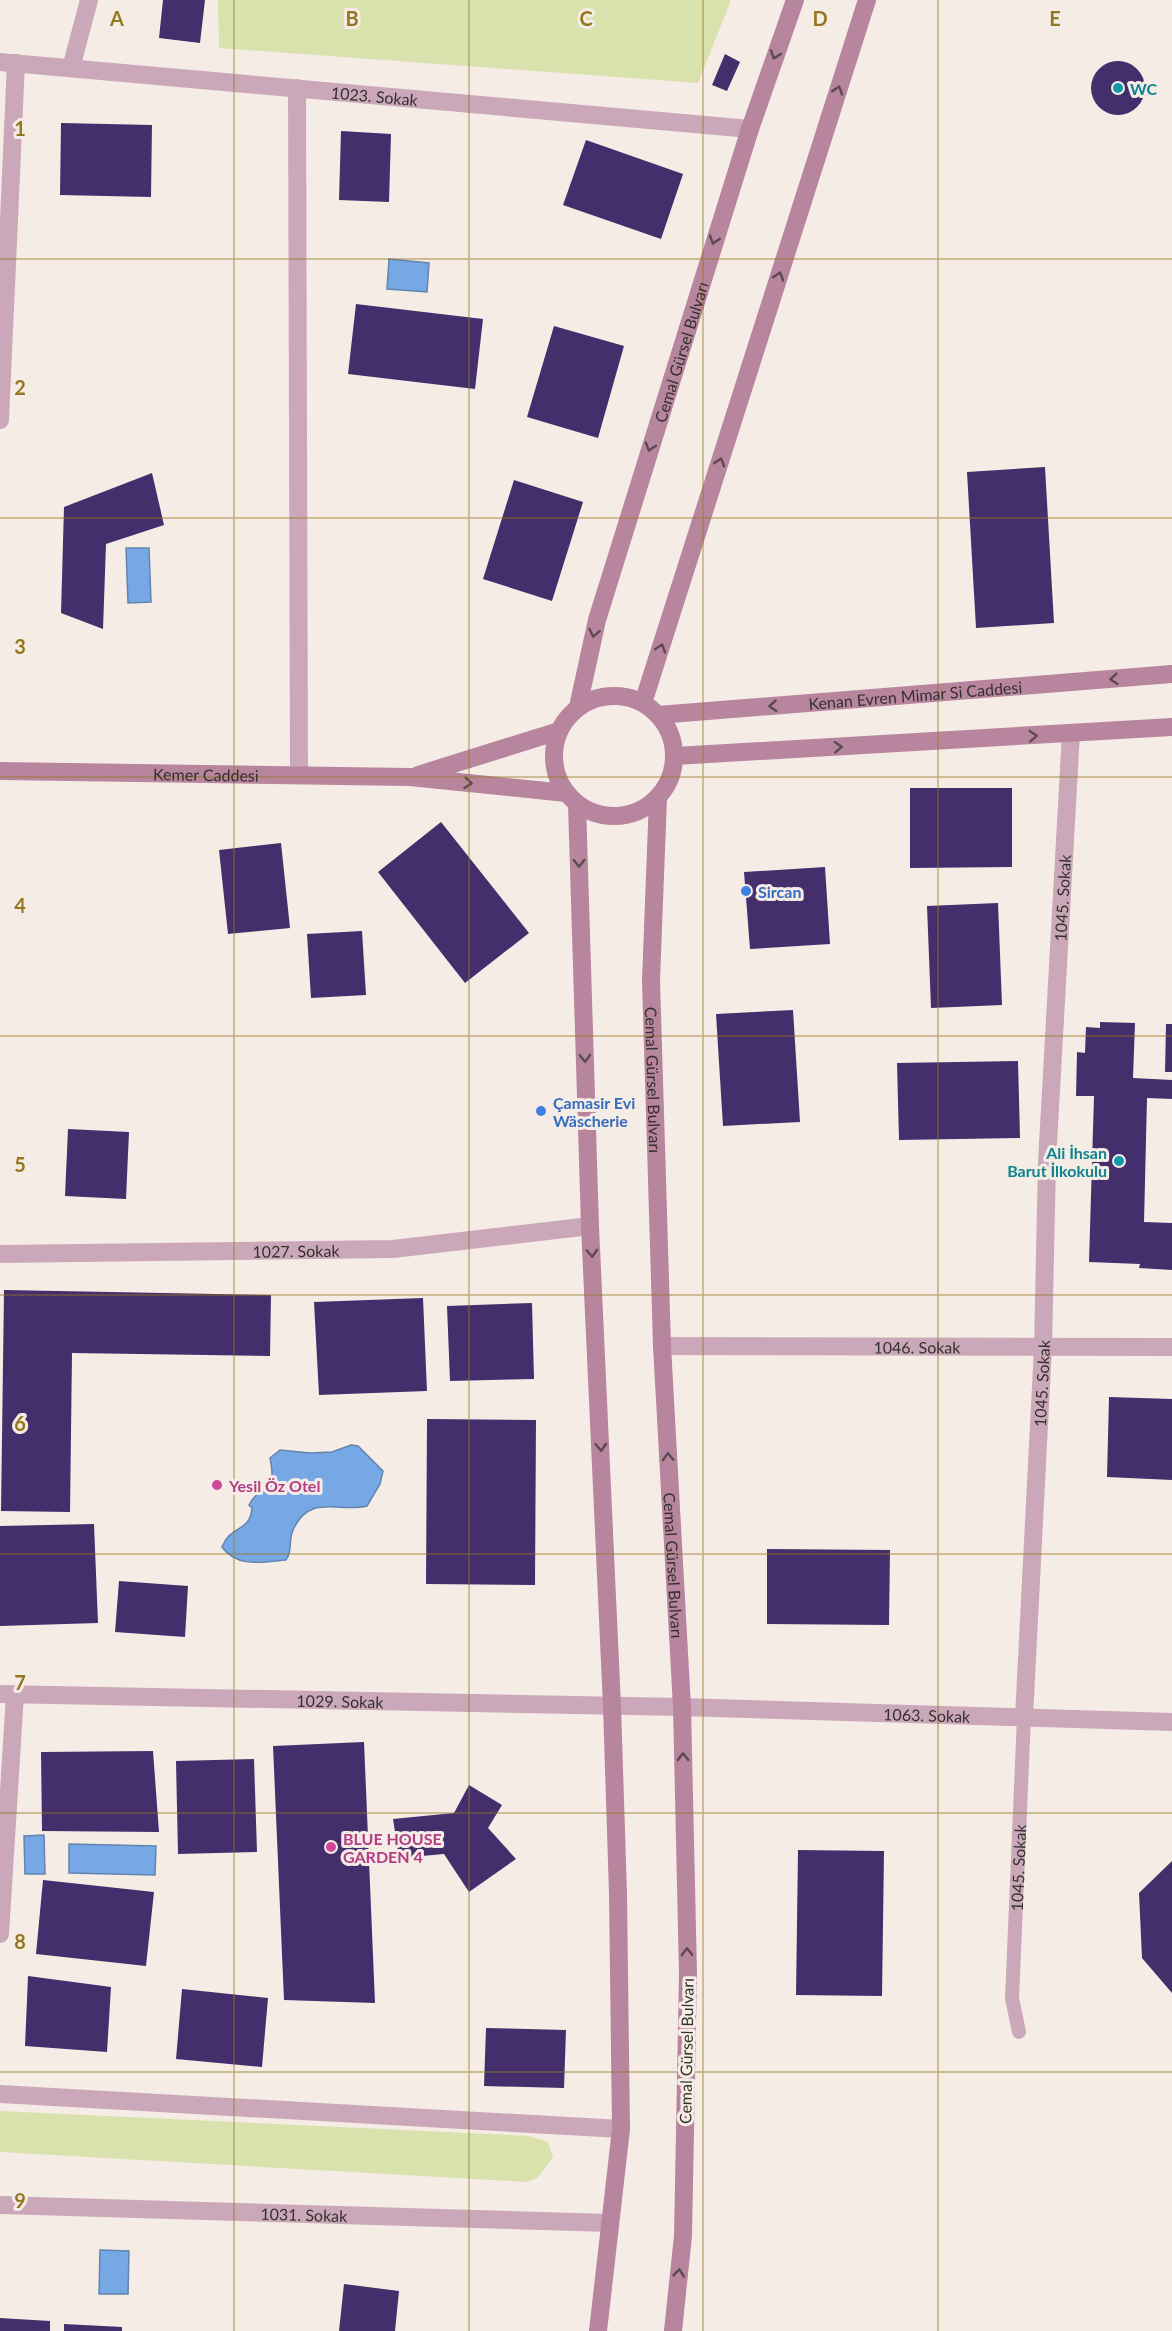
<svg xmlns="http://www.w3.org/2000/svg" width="1172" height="2331" font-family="Lato,sans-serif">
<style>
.green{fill:#d9e1ad}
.water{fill:#75a8e5;stroke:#6284ae;stroke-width:1.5}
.building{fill:#452e6c}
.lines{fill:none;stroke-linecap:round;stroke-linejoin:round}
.lane{stroke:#cba8b9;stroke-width:14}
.street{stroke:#cba8b9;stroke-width:18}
.secondary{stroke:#b8859f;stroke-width:18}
.oneway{stroke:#5c4a51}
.grid{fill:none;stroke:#947820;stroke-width:1.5;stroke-opacity:0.55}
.culture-dot{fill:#0f9aa8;stroke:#f6ece6;stroke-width:2}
.shop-dot{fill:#3f7fe0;stroke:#f6ece6;stroke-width:2}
.hotel-dot{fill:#d1479c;stroke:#f6ece6;stroke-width:2}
.labels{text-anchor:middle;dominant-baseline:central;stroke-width:6;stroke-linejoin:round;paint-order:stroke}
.culture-label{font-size:16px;font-weight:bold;fill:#0d838f;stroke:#f6ece6;text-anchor:start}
.street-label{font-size:16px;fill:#35312f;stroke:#f6ece6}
.shop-label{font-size:16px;font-weight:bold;fill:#366cbe;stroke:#f6ece6;text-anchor:start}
.hotel-label{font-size:16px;font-weight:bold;fill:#b23c85;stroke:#f6ece6;text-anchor:start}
.grid-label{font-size:20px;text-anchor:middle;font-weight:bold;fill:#947820;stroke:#f6ece6;stroke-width:6;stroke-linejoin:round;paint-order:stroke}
</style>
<rect width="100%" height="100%" fill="#f6ece6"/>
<path class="green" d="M 218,0 L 731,0 L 698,83 L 219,48 Z
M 0,2111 L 529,2136 L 548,2142 L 553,2157 L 538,2177 L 527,2182 L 0,2152 Z"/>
<path class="water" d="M 389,259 L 429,263 L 427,292 L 387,289 Z
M 126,548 L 149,548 L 151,602 L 128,603 Z
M 351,1445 L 358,1446 L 383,1471 L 380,1484 L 367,1506 C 338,1513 310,1493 293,1530 C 288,1541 293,1551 286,1560 C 262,1562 237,1568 222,1547 C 231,1524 250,1533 252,1508 L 249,1505 C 262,1480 278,1497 270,1458 L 280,1450 L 310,1453 L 332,1452 Z
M 44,1835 L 45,1874 L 25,1874 L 24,1836 Z
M 69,1844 L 156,1846 L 155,1875 L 69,1873 Z
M 100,2250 L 129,2251 L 128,2294 L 99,2294 Z"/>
<path class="building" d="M 163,0 L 205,0 L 200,43 L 159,38 Z
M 725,54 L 740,62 L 727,91 L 712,85 Z
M1091 88a27 27 0 1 1 54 0a27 27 0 1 1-54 0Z
M 61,123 L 152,125 L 151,197 L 60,195 Z
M 341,131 L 391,134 L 389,202 L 339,200 Z
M 586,140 L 683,174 L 661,239 L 563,205 Z
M 356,304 L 483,319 L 475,389 L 348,374 Z
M 554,326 L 624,346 L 598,438 L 527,417 Z
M 1045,467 L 1054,623 L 976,628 L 967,472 Z
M 152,473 L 164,525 L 106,544 L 103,629 L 61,613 L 64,507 Z
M 514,480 L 583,502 L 552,601 L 483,579 Z
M 910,788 L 1012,788 L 1012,867 L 910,868 Z
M 441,822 L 529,933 L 465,983 L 378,872 Z
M 281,843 L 290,928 L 228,934 L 219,850 Z
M 825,867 L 830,944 L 750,949 L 744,872 Z
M 998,903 L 1002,1005 L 931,1008 L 927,906 Z
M 362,931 L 366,995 L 311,998 L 307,934 Z
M 793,1010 L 800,1122 L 723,1126 L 716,1014 Z
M 1100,1022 L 1135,1023 L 1133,1078 L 1172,1080 L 1172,1099 L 1147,1098 L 1144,1222 L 1172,1223 L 1172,1270 L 1139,1268 L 1140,1264 L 1089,1262 L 1094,1096 L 1076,1096 L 1077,1052 L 1085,1053 L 1086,1027 L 1100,1028 Z
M 1166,1024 L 1172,1024 L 1172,1072 L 1165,1072 Z
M 1018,1061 L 1020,1138 L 899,1140 L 897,1063 Z
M 68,1129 L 129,1132 L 126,1199 L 65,1196 Z
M 4,1290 L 271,1295 L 270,1356 L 72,1353 L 70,1512 L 1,1511 Z
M 423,1298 L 427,1391 L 319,1395 L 314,1302 Z
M 532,1303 L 534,1379 L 450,1381 L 447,1306 Z
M 1109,1397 L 1172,1399 L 1172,1480 L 1107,1477 Z
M 427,1419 L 536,1420 L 535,1585 L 426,1584 Z
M 94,1524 L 98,1623 L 0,1626 L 0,1526 Z
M 767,1549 L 890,1550 L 889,1625 L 767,1624 Z
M 119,1581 L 188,1586 L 185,1637 L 115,1632 Z
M 364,1742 L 375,2003 L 284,2000 L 273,1746 Z
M 153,1751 L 159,1832 L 42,1831 L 41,1752 Z
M 254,1759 L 257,1852 L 178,1854 L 176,1761 Z
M 469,1785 L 502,1805 L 488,1828 L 516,1859 L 469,1892 L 444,1854 L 399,1858 L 393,1819 L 454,1813 Z
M 798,1850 L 884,1851 L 882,1996 L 796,1995 Z
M 1172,1861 L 1172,1993 L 1142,1958 L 1139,1893 Z
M 43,1880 L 154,1892 L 146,1966 L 36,1954 Z
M 28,1976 L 111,1987 L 107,2052 L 25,2046 Z
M 182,1989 L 268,1998 L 262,2067 L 176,2059 Z
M 486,2028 L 566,2030 L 564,2088 L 484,2086 Z
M 344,2284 L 399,2291 L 395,2331 L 339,2331 Z
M 0,2318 L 50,2321 L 50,2331 L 0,2331 Z
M 64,2324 L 122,2327 L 122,2331 L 64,2331 Z"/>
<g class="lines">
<path class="lane" id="s1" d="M 1019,2032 L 1012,1998 L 1024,1717"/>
<g class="street">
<path id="s2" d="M 0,62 L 750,129"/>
<path d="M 71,68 L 89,0"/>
<path d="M 297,88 L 299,775"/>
<path d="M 0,420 L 16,63"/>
<path id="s3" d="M 0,1254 L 393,1249 L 590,1226"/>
<path id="s4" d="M 662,1346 L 1172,1347"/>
<path id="s5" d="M 0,1694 L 682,1707 L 1172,1722"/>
<path id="s6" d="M 1024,1717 L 1043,1347 L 1047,1162 L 1071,733"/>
<path d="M 0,1934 L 15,1695"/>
<path d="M 0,2094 L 621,2129"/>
<path id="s7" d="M 0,2205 L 609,2223"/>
</g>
<g class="secondary">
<circle cx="614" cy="756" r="60"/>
<path d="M 643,703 L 867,0"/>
<path id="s8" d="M 578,707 L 597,620 L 750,129 L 795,0"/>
<path id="s9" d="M 658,715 L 1172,674"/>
<path d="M 675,756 L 1172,727"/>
<path id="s10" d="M 0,771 L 410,777 L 566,793"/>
<path d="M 418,775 L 559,731"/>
<path id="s11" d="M 658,798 L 651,980 L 662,1346 L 682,1707 L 688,1974 L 683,2236 L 673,2331"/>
<path d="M 577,804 L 590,1226 L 612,1706 L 618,1894 L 621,2129 L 598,2331"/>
</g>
</g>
<defs><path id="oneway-chevron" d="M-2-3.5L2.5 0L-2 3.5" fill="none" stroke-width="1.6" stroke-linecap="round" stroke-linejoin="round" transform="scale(1.5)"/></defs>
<g class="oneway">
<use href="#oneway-chevron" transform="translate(775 55) rotate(109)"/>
<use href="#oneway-chevron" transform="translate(838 90) rotate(-72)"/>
<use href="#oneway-chevron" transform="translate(714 240) rotate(108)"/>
<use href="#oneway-chevron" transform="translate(779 276) rotate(-72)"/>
<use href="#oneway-chevron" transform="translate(650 447) rotate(107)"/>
<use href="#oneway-chevron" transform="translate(720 462) rotate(-72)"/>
<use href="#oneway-chevron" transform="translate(594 633) rotate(102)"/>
<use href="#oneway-chevron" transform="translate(661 648) rotate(-72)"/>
<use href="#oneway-chevron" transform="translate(1114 679) rotate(175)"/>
<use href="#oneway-chevron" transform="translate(773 706) rotate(176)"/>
<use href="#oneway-chevron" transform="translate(1033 736) rotate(-3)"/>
<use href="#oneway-chevron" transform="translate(838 747) rotate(-3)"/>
<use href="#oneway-chevron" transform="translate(468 783) rotate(6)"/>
<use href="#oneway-chevron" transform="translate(579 863) rotate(89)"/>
<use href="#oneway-chevron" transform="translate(585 1058) rotate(88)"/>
<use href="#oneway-chevron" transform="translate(592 1253) rotate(87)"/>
<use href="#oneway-chevron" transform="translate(601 1447) rotate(87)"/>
<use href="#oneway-chevron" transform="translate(668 1457) rotate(-93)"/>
<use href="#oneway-chevron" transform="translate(683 1757) rotate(-91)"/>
<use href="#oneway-chevron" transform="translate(687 1952) rotate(-91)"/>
<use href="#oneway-chevron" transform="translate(679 2273) rotate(-84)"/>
</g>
<path class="grid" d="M 234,0 L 234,2331M 469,0 L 469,2331M 703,0 L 703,2331M 938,0 L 938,2331M 0,259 L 1172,259M 0,518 L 1172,518M 0,777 L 1172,777M 0,1036 L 1172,1036M 0,1295 L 1172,1295M 0,1554 L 1172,1554M 0,1813 L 1172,1813M 0,2072 L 1172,2072"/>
<g class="culture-dot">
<circle cx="1118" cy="88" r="6"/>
<circle cx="1119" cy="1161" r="6"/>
</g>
<g class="shop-dot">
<circle cx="746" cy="891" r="6"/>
<circle cx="541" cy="1111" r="6"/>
</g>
<g class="hotel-dot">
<circle cx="217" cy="1485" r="6"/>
<circle cx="331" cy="1847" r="6"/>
</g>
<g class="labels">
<g class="culture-label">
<text x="1130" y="88">WC</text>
<text x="1107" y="1152" text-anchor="end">Ali İhsan<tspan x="1107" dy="18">Barut İlkokulu</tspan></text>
</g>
<g class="street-label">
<text stroke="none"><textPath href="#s2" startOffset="376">1023. Sokak</textPath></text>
<text stroke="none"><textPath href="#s8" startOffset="370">Cemal Gürsel Bulvarı</textPath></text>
<text stroke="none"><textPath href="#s9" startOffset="258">Kenan Evren Mimar Si Caddesi</textPath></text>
<text stroke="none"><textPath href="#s10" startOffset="206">Kemer Caddesi</textPath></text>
<text stroke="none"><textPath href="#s6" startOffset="820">1045. Sokak</textPath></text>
<text stroke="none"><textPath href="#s11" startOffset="282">Cemal Gürsel Bulvarı</textPath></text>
<text stroke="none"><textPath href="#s3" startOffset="296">1027. Sokak</textPath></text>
<text stroke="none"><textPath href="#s4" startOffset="255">1046. Sokak</textPath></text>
<text stroke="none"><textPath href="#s6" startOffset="334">1045. Sokak</textPath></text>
<text stroke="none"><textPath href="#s11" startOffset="768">Cemal Gürsel Bulvarı</textPath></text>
<text stroke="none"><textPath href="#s5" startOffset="340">1029. Sokak</textPath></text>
<text stroke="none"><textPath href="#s5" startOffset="927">1063. Sokak</textPath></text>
<text stroke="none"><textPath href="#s1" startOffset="165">1045. Sokak</textPath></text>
<text transform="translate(686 2051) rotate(-89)">Cemal Gürsel Bulvarı</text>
<text stroke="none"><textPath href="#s7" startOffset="304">1031. Sokak</textPath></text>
</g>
<g class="shop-label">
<text x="758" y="891">Sircan</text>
<text x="553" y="1102">Çamasir Evi<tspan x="553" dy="18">Wäscherie</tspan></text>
</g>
<g class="hotel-label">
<text x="229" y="1485">Yesil Öz Otel</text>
<text x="343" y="1838">BLUE HOUSE<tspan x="343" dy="18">GARDEN 4</tspan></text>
</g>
</g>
<g class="grid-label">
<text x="117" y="26">A</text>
<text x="352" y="26">B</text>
<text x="586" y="26">C</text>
<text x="820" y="26">D</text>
<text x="1055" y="26">E</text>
<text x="20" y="136">1</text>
<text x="20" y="395">2</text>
<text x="20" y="654">3</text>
<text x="20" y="913">4</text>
<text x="20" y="1172">5</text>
<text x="20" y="1431">6</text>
<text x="20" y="1690">7</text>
<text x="20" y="1949">8</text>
<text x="20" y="2208">9</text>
</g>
</svg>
